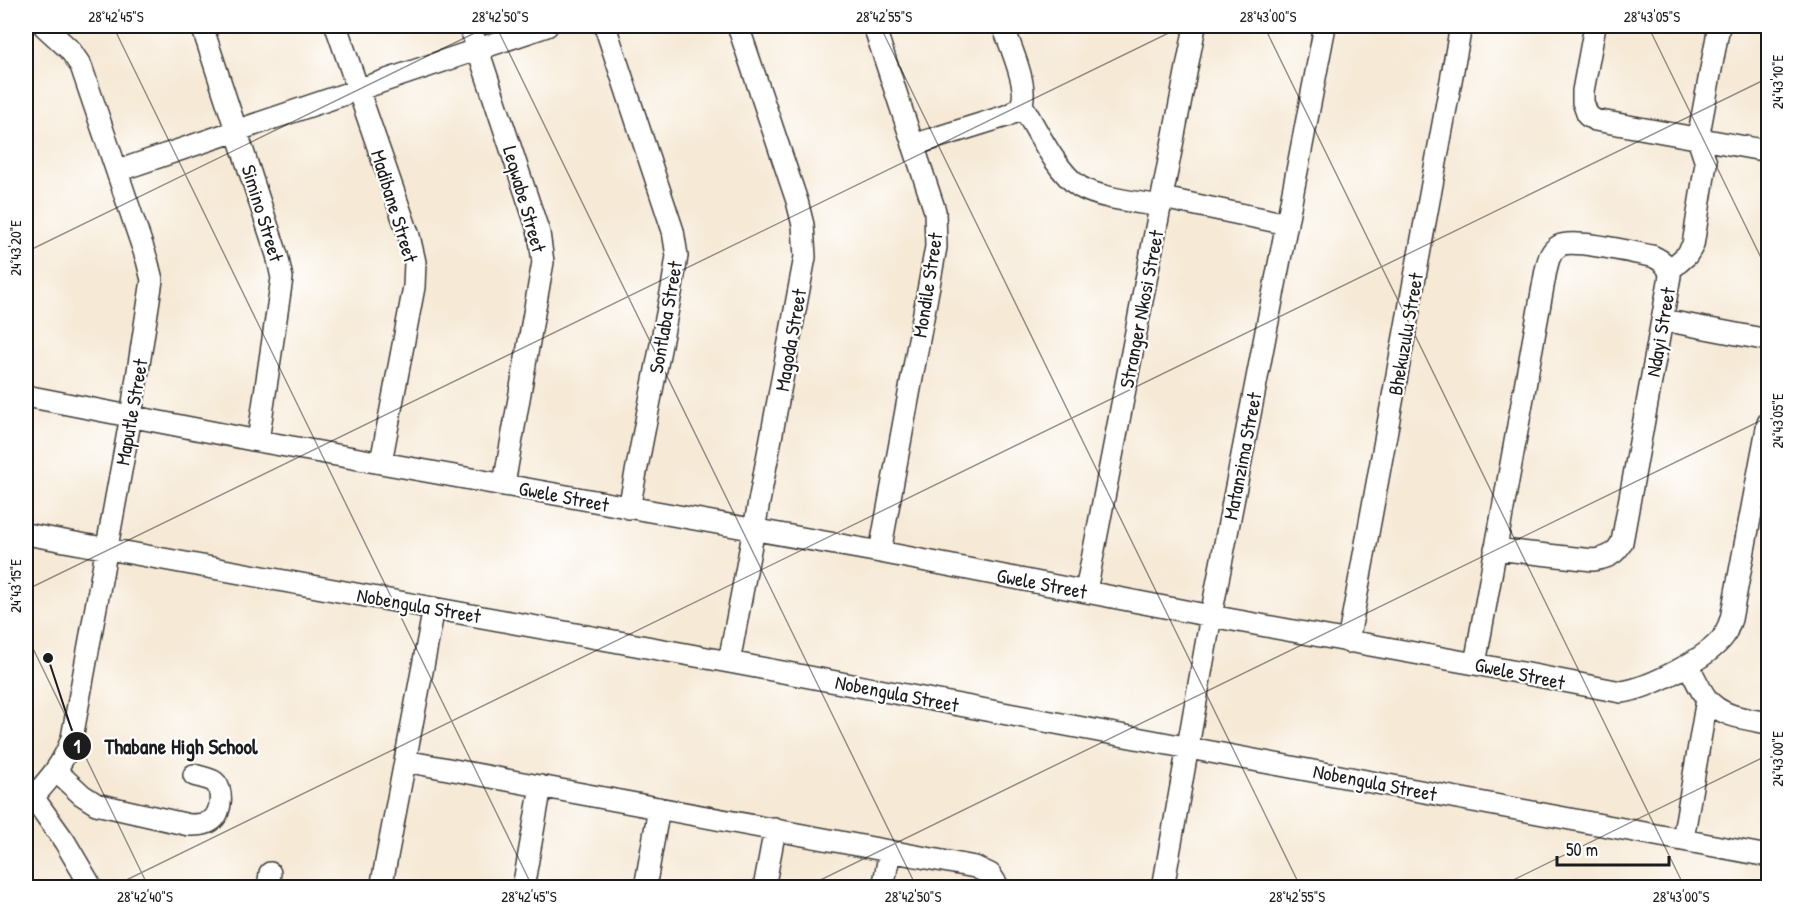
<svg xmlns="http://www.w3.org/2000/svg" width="1794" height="913" font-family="'Patrick Hand',sans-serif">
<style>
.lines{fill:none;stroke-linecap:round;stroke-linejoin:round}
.minor-casing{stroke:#3d3b38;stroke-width:24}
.minor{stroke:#fff;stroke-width:21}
.ticks{fill:none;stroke:#1c1c1c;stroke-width:1.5;stroke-opacity:0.45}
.labels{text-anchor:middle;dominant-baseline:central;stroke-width:4.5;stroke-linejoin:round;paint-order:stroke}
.street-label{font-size:20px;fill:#1c1c1c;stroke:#fff}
.leader{fill:none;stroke:#1c1c1c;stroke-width:2}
.callout-dot{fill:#1c1c1c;stroke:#fff;stroke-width:2}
.mark-label{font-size:18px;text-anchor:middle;font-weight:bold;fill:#fff}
.callout-label{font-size:21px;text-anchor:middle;font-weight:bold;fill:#1c1c1c;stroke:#fff;stroke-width:4.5;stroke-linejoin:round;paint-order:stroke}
.neatline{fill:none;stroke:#1c1c1c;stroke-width:2}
.ticks-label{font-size:15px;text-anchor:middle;fill:#1c1c1c}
</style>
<rect width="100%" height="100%" fill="#fff"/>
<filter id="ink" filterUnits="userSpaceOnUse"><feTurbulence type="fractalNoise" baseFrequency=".0167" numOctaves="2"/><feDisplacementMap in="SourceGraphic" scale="12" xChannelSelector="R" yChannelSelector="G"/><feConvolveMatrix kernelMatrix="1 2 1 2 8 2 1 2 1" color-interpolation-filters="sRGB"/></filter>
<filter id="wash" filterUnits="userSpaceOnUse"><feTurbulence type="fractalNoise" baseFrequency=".008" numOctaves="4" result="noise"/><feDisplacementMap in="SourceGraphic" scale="24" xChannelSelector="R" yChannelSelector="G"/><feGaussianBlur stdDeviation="1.35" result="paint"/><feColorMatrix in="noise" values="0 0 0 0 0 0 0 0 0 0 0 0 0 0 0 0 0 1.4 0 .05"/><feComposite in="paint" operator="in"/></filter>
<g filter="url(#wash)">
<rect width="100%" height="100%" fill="#f6e9d5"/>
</g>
<g filter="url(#ink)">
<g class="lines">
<g class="minor-casing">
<path id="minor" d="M 202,26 L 277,255 L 282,278 L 258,441
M 336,26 L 409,236 L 415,262 L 414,287 L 381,462
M 470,26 L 539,233 L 543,262 L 504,484
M 605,26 L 673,231 L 677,256 L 672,288 L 629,508
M 874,26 L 935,211 L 936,247 L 880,552
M 1595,26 L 1583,91 L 1583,102 L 1588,116 L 1595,120 L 1768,151
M 1022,105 C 1036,128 1057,173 1080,187 C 1101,199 1138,202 1161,206
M 913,145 L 1006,116 C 1012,113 1018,111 1021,105 C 1030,89 1009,43 1003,26
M 117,171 L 547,26
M 1163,198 L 1287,224
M 1670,270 L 1687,255 L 1693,245 L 1706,163 L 1698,139 L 1719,26
M 1663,320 L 1768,340
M 26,396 L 258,441 L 880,552 L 1211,616 L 1475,664 L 1621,692 C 1648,689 1708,658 1724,636 C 1727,631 1729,624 1731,619 L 1768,423
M 26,534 L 729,662 L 1768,856
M 1086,591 L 1195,26
M 1348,642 L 1461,26
M 729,662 L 805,257 L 803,225 L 797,201 L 738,26
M 1475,664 L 1546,270 C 1548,261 1550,251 1559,246 C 1572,238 1634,253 1652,256 C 1661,260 1669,265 1670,276 L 1622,542 C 1615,555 1607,558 1593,560 L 1495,549
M 1688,665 C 1694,675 1699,689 1707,699 C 1721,717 1747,719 1768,723
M 405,761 L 975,867 L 990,874 L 999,888
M 56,771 L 82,795 L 96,804 L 189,825 C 197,825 206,825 212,820 C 222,813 224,787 213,781 C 207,778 200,777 194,775
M 33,797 L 65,842 L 92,888
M 26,805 C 45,784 63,766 72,738 L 131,416 L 152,280 L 147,260 L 81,66 L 70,50 L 44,26
M 1683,839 L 1707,699
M 268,888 L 270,873
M 381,888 L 434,608
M 523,888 L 541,786
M 645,888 L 659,808
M 764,888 L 775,829
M 883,888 L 890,851
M 1163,888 L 1211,616 L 1325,26"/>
</g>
<use href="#minor" class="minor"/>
</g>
</g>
<path class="ticks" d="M 113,26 L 533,888M 496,26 L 917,888M 880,26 L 1301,888M 1264,26 L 1685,888M 1648,26 L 1768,272M 26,252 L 489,26M 26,590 L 1183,26M 26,634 L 149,888M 110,888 L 1768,78M 804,888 L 1768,417M 1497,888 L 1768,755"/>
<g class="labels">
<g class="street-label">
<text transform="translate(525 199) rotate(74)">Leqwabe Street</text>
<text transform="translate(395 206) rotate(73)">Madibane Street</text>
<text transform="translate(263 213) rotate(73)">Simino Street</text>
<text transform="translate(927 285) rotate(-81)">Mondile Street</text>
<text transform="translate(1141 309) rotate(-79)">Stranger Nkosi Street</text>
<text transform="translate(665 317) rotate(-80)">Sontlaba Street</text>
<text transform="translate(1660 332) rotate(-80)">Ndayi Street</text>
<text transform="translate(1405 334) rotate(-80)">Bhekuzulu Street</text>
<text transform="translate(790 340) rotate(-80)">Magoda Street</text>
<text transform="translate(131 412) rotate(-80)">Maputle Street</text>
<text transform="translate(1242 456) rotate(-79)">Matanzima Street</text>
<text transform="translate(564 496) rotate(11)">Gwele Street</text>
<text transform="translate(1042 583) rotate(11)">Gwele Street</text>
<text transform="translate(419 605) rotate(10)">Nobengula Street</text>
<text transform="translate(1520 673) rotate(12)">Gwele Street</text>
<text transform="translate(897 693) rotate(11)">Nobengula Street</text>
<text transform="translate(1375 782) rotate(11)">Nobengula Street</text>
</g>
</g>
<path class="leader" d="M48 658L77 746"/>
<g class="callout-dot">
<circle cx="48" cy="658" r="6"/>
<circle cx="77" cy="746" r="15"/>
</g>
<g class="mark-label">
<text x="77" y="753">1</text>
</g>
<g class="callout-label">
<text x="181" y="754">Thabane High School</text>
</g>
<rect width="1794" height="913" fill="none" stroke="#fff" stroke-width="66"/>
<path d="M1557 856v9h112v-9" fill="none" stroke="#1c1c1c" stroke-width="3"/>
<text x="1566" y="856" font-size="18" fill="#1c1c1c" stroke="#ffffff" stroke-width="4.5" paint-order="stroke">50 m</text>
<rect x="33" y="33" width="1728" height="847" class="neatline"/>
<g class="ticks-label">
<text x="116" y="22">28°42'45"S</text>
<text x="500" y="22">28°42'50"S</text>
<text x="884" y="22">28°42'55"S</text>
<text x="1268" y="22">28°43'00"S</text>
<text x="1652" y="22">28°43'05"S</text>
<text transform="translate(1778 82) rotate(-90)" y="5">24°43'10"E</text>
<text transform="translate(16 248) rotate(-90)" y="5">24°43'20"E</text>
<text transform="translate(1778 421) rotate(-90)" y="5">24°43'05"E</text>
<text transform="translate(16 586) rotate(-90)" y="5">24°43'15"E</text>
<text transform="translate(1778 759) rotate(-90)" y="5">24°43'00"E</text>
<text x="145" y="902">28°42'40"S</text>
<text x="529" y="902">28°42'45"S</text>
<text x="913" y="902">28°42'50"S</text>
<text x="1297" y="902">28°42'55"S</text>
<text x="1681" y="902">28°43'00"S</text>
</g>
</svg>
